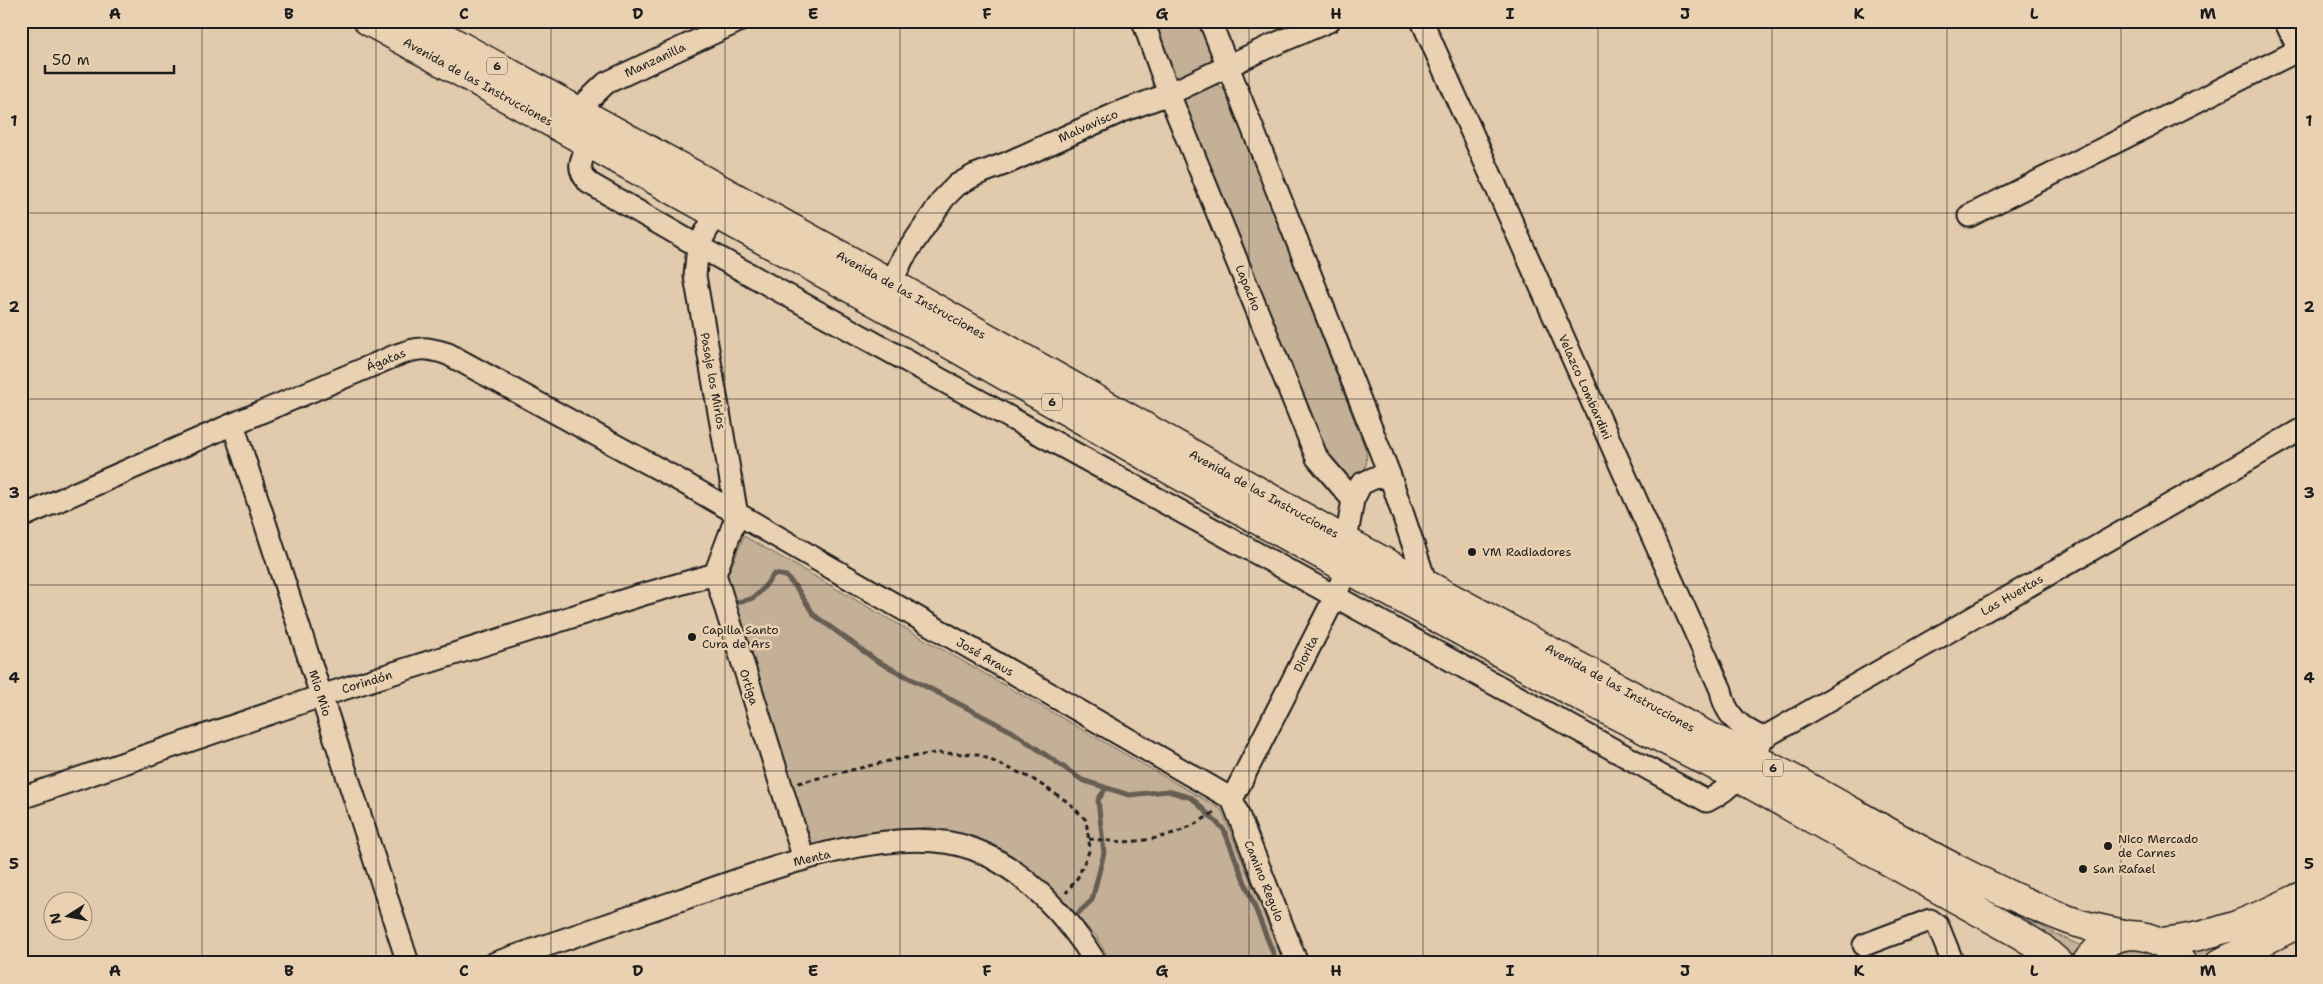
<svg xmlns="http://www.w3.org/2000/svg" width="2323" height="984" font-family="'Shantell Sans',sans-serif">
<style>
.green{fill:#c4b097;stroke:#70665a}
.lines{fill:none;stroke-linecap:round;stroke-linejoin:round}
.stream{stroke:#665d53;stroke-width:5}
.minor-casing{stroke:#1c1c1c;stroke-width:25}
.major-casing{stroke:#1c1c1c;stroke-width:31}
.path{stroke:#1c1c1c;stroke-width:3;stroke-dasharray:5 4;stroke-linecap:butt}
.minor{stroke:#ead1b2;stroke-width:21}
.major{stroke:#ead1b2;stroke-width:28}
.grid{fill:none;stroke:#1c1c1c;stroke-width:1;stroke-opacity:0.55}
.poi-dot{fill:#1c1c1c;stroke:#ead1b2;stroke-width:2}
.labels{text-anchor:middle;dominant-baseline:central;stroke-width:5;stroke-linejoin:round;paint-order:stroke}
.shield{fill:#ead1b2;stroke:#5a5249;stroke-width:1}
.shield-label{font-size:11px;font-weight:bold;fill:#1c1c1c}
.street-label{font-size:12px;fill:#1c1c1c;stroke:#ead1b2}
.poi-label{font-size:12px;fill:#1c1c1c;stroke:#ead1b2;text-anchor:start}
.neatline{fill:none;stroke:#1c1c1c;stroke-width:2}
.grid-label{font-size:16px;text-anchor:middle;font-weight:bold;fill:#1c1c1c}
</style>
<rect width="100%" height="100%" fill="#e2caac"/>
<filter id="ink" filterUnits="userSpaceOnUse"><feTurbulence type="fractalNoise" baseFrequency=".02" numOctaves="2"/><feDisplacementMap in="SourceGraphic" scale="10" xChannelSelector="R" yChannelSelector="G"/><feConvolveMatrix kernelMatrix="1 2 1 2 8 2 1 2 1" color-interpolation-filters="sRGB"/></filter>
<g filter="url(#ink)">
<path class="green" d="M 1146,21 L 1198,21 L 1212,55 L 1209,66 L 1176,80 L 1171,77 Z
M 1211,84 L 1220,86 L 1227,92 L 1365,448 C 1370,466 1364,479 1345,478 L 1325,459 L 1182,105 L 1185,95 Z
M 744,536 L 1221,809 L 1284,963 L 1111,963 L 1096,936 L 1030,870 L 978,841 L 929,827 L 874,833 L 810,846 L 727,577 Z
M 1774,780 L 2050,931 L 2085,948 L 2072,963 Z
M 2302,907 L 2203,963 L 2191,963 L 2183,949 Z
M 2138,950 L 2153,953 L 2166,963 L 2101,963 C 2113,953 2123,951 2138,950 Z"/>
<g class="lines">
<path class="stream" d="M 728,601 C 756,603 758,595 774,574 L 786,576 L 798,590 L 814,615 L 877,661 L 1013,732 L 1082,780 L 1129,795 L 1168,791 L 1192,798 L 1224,830 L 1277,963
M 1071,920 L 1092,900 L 1104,853 L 1098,800 L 1106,788"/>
<g class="minor-casing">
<path id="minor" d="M 1143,21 L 1169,94 L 1317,458 L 1353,500
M 1210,21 L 1390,476 L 1426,583
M 1422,21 L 1721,690 C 1725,715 1740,728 1763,738
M 2285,21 L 2302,56
M 578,110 L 606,83 L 739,21
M 589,143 C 581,161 575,167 589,183 L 698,246 L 1707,801 C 1738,785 1746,767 1763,738 L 2302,429
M 716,214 L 698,246 L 695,276 L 737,515
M 1969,216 L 2299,50
M 891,283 L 903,258 L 944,198 L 957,185 L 975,175 L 1007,163 L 1120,112 L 1169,94 L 1268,47 L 1329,21
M 233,424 L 408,963
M 737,515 L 715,574 L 804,859
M 21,517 L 233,424 L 397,355 C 418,347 426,347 448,354 L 679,480 L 1232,799
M 21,798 L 321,696 L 641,595 L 715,574
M 1232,799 L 1335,597 L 1347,568 L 1346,541 L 1353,500 L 1361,484 L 1374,478 L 1390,476
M 1232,799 L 1297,963
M 1864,945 L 1930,920 L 1938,926 L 1953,963
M 495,963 C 556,942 616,922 677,901 C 757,874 891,819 973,849 C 1022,867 1070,919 1096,963"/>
</g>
<g class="major-casing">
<path id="major" d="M 368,21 L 886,308 L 1256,519 L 1585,699 L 1739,778 L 2021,935 L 2042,948 L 2059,963
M 415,21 L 891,283 L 1346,541 L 1702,733 C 1827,790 1940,871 2069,920 C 2087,927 2108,930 2128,935
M 2162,942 C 2219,936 2252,920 2302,896
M 2086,963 C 2112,925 2156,927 2182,963
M 2220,963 L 2302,922"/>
</g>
<path class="path" d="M 798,783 L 893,760 L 935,753 L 977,754 L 1031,778 L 1068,802 L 1086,820 L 1090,849 L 1078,877 L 1066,893
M 1089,839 C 1104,840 1121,843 1136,841 C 1163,839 1194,828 1215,811"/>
<use href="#minor" class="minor"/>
<use href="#major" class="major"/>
</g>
</g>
<path class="grid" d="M 202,21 L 202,963M 376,21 L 376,963M 551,21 L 551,963M 725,21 L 725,963M 900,21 L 900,963M 1074,21 L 1074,963M 1249,21 L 1249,963M 1423,21 L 1423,963M 1598,21 L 1598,963M 1772,21 L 1772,963M 1947,21 L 1947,963M 2121,21 L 2121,963M 21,213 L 2302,213M 21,399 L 2302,399M 21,585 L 2302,585M 21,771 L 2302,771"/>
<g class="poi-dot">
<circle cx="1472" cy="552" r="5"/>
<circle cx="692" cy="637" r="5"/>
<circle cx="2108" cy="846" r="5"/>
<circle cx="2083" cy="869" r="5"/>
</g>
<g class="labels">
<g class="shield">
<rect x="487" y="57.5" width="20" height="17" rx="4"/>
<rect x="1042" y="393.5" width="20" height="17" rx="4"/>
<rect x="1763" y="759.5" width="20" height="17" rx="4"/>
</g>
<g class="shield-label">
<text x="497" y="66">6</text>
<text x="1052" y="402">6</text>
<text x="1773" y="768">6</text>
</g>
<g class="street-label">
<text transform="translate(655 60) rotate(-25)">Manzanilla</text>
<text transform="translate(478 82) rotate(29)">Avenida de las Instrucciones</text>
<text transform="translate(1088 126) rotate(-24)">Malvavisco</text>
<text transform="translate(1248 288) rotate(68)">Lapacho</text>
<text transform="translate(911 295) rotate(29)">Avenida de las Instrucciones</text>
<text transform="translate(386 360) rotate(-22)">Ágatas</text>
<text transform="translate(713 381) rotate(80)">Pasaje los Mirlos</text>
<text transform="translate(1585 387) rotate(66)">Velazco Lombardini</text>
<text transform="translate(1264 494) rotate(29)">Avenida de las Instrucciones</text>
<text transform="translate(2012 595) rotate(-30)">Las Huertas</text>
<text transform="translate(1306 654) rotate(-63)">Diorita</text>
<text transform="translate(985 657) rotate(30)">José Araus</text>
<text transform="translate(367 682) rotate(-17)">Corindón</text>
<text transform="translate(749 687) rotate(72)">Ortiga</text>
<text transform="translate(1620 688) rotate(29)">Avenida de las Instrucciones</text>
<text transform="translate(320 693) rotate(72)">Mio Mio</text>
<text transform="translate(812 858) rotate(-13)">Menta</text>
<text transform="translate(1264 881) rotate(68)">Camino Regulo</text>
</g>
<g class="poi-label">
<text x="1482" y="552">VM Radiadores</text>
<text x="702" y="630">Capilla Santo<tspan x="702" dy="14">Cura de Ars</tspan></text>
<text x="2118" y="839">Nico Mercado<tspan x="2118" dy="14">de Carnes</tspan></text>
<text x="2093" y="869">San Rafael</text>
</g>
</g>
<rect width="2323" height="984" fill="none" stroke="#ead1b2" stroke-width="55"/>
<g transform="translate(68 916) rotate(259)"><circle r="24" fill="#ead1b2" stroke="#988976"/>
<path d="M0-4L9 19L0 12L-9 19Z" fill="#1c1c1c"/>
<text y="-8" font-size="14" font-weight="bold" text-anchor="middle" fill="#1c1c1c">N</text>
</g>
<path d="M45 65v8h129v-8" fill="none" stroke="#1c1c1c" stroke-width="2.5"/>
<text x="52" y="65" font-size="15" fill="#1c1c1c" stroke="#ead1b2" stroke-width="4" paint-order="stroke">50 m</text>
<rect x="28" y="28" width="2268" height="928" class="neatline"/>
<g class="grid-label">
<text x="115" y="19">A</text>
<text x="289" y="19">B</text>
<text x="464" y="19">C</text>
<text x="638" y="19">D</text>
<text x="813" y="19">E</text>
<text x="987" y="19">F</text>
<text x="1162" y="19">G</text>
<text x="1336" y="19">H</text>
<text x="1510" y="19">I</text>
<text x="1685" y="19">J</text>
<text x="1859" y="19">K</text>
<text x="2034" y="19">L</text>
<text x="2208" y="19">M</text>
<text x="14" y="126">1</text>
<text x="2309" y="126">1</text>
<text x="14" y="312">2</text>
<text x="2309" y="312">2</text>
<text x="14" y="498">3</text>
<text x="2309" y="498">3</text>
<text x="14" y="683">4</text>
<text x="2309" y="683">4</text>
<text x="14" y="869">5</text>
<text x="2309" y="869">5</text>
<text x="115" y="976">A</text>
<text x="289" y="976">B</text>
<text x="464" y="976">C</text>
<text x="638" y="976">D</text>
<text x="813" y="976">E</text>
<text x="987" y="976">F</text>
<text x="1162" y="976">G</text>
<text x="1336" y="976">H</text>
<text x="1510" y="976">I</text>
<text x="1685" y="976">J</text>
<text x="1859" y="976">K</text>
<text x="2034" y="976">L</text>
<text x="2208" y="976">M</text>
</g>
</svg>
